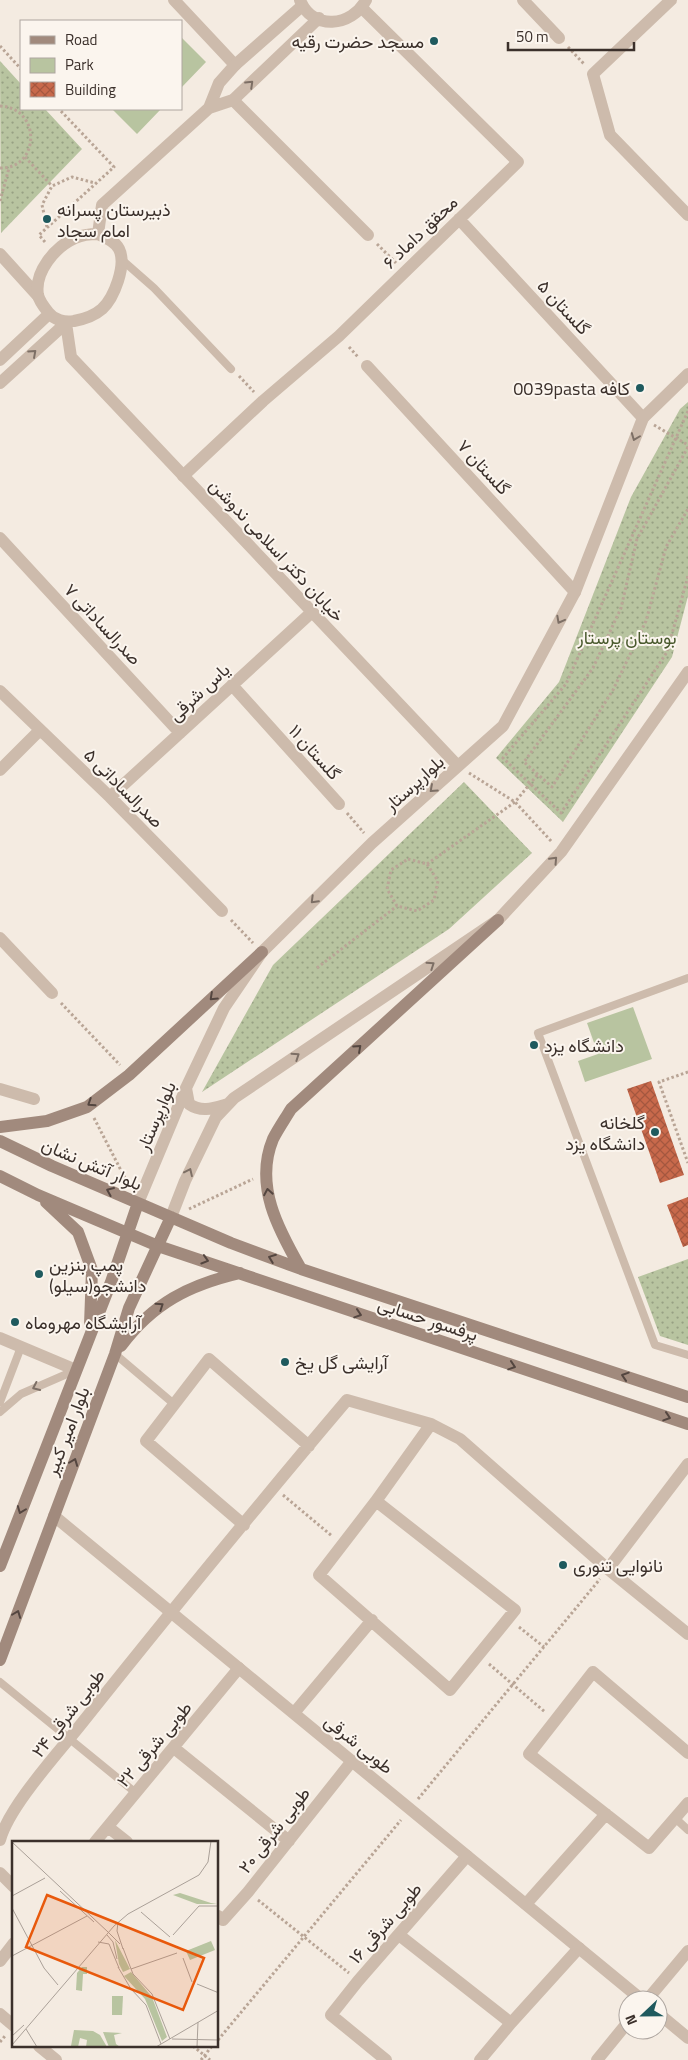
<svg xmlns="http://www.w3.org/2000/svg" width="688" height="2060" font-family="'Titillium Web',Vazirmatn,sans-serif">
<style>
.green{fill:url(#green-dots)}
.pitch{fill:#b8c4a0}
.building{fill:url(#building-cross-hatch)}
.lines{fill:none;stroke-linecap:round;stroke-linejoin:round}
.path{stroke:#b9a596;stroke-width:3;stroke-dasharray:2.5 2.5;stroke-linecap:butt}
.service{stroke:#cdbbac;stroke-width:8}
.minor{stroke:#cdbbac;stroke-width:12}
.tertiary{stroke:#cdbbac;stroke-width:12}
.secondary{stroke:#a18a7d;stroke-width:12}
.oneway{stroke:#7d6f65}
.oneway2{stroke:#544640}
.poi-dot{fill:#1f5a5e;stroke:#fbf5ee;stroke-width:2}
.labels{text-anchor:middle;dominant-baseline:central;stroke-width:4;stroke-linejoin:round;paint-order:stroke}
.poi-label{font-size:18px;fill:#3b302b;stroke:#fbf5ee;text-anchor:start}
.street-label{font-size:18px;fill:#3b302b;stroke:#fbf5ee}
.park-label{font-size:18px;fill:#4a5a2e;stroke:#fbf5ee}
.inset-road{fill:none;stroke:#aaa098;stroke-width:1}
.view{fill:#e8590c;fill-opacity:0.15;stroke:#e8590c;stroke-width:2.5}
.inset-edge{fill:none;stroke:#3b302b;stroke-width:2.5}
</style>
<defs>
<pattern id="green-dots" width="8" height="8" patternUnits="userSpaceOnUse" patternTransform="scale(1.25)"><rect width="8" height="8" fill="#b8c4a0"/><path d="M2 2h.1M6 6h.1" fill="none" stroke="#97a083" stroke-width="1.8" stroke-linecap="round"/></pattern>
<pattern id="building-cross-hatch" width="8" height="8" patternUnits="userSpaceOnUse" patternTransform="scale(1.25)"><rect width="8" height="8" fill="#c8694b"/><path d="M0 0l8 8M0 8l8-8" fill="none" stroke="#a4573f"/></pattern>
</defs>
<rect width="100%" height="100%" fill="#f4ebe1"/>
<path class="green" d="M 0,61 L 21,84 L 21,109 L 45,109 L 82,149 L 1,233 Z
M 688,402 L 688,596 L 672,657 L 563,822 L 496,758 L 559,682 L 631,497 L 680,409 Z
M 464,782 L 532,853 L 449,929 L 202,1092 L 273,965 Z
M 688,1259 L 688,1345 L 660,1336 L 638,1277 Z"/>
<path class="pitch" d="M 181,37 L 206,62 L 181,88 Z
M 112,109 L 161,109 L 137,134 Z
M 633,1007 L 652,1059 L 585,1082 L 578,1061 L 598,1054 L 587,1023 Z"/>
<path class="building" d="M 651,1081 L 684,1175 L 660,1183 L 627,1089 Z
M 688,1197 L 688,1245 L 683,1247 L 667,1205 Z"/>
<g class="lines">
<path class="path" d="M 0,46 L 21,69
M 568,47 L 584,64
M 0,106 C 42,108 40,169 0,168
M 25,157 L 52,186
M 0,201 L 9,168
M 47,227 L 42,205 L 52,186 L 72,177 L 95,183
M 45,242 L 39,235 L 114,167 L 59,109
M 377,244 L 396,263
M 349,347 L 358,357
M 239,376 L 254,392
M 688,411 L 566,684 L 503,758 L 561,813 L 667,652 L 688,576
M 654,425 L 688,445
M 688,447 L 637,539 L 621,608 L 593,668 L 524,762 L 552,787 L 613,690 L 646,621 L 666,547 L 688,509
M 469,773 L 515,802 L 552,842
M 347,813 L 364,833
M 408,859 L 427,864 L 438,881 L 434,900 L 417,911 L 397,906 L 387,889 L 391,870 Z
M 427,864 L 515,802 L 538,774
M 231,920 L 253,943
M 317,968 L 397,906
M 61,1003 L 120,1065
M 688,1072 L 659,1082 L 688,1163
M 94,1118 L 128,1184
M 189,1209 L 253,1179
M 283,1495 L 332,1536
M 519,1627 L 544,1647
M 489,1664 L 545,1712
M 418,1799 L 600,1579
M 258,1900 L 349,1973
M 218,2040 L 401,1820
M 0,2042 L 5,2036
M 193,2046 L 210,2060
M 201,2060 L 212,2046"/>
<path class="service" d="M 121,259 L 154,288 L 231,369
M 688,978 L 538,1033 L 655,1345 L 688,1355
M 115,1354 L 174,1404
M 0,1402 L 21,1347
M 0,1412 L 21,1394 L 76,1370
M 0,1682 L 136,1793
M 675,1818 L 688,1830"/>
<path class="minor" d="M 174,0 L 235,65
M 523,0 L 559,38
M 671,0 L 593,74 L 610,135 L 688,215
M 233,100 L 368,235
M 459,219 L 643,418
M 0,254 L 38,296
M 367,366 L 575,592
M 183,476 L 263,401 L 339,336 L 518,162 L 362,8
M 0,538 L 180,733
M 232,685 L 339,804
M 0,691 L 110,797 L 222,911
M 0,770 L 40,730
M 110,797 L 312,612
M 0,938 L 52,993
M 0,1089 L 34,1099
M 0,1338 L 76,1370
M 376,1501 L 515,1610 L 450,1690 L 319,1575 Z
M 376,1501 L 431,1424
M 244,1525 L 146,1441 L 209,1359 L 309,1446
M 608,1569 L 688,1464
M 294,1713 L 372,1620
M 174,1748 L 289,1841
M 688,1753 L 593,1672 L 529,1754 L 649,1848 L 688,1803
M 108,1827 L 127,1842
M 0,1840 C 9,1806 60,1751 82,1723 C 169,1614 257,1506 347,1400 L 431,1424 L 460,1439 L 608,1569 L 688,1634
M 95,1842 L 239,1668
M 0,1873 L 14,1887
M 526,1904 L 606,1814
M 218,1916 L 223,1920 L 248,1892 L 352,1761
M 399,1935 L 511,2023
M 0,1961 L 14,1943
M 0,2014 L 14,2026
M 39,2046 L 56,2060
M 386,2060 L 331,2015 L 358,1981 L 467,1856
M 480,2060 L 511,2023 L 579,1948"/>
<path class="tertiary" d="M 300,0 C 312,31 352,27 366,0
M 209,108 L 219,83 L 235,65 L 302,6
M 98,234 L 102,205 L 209,108 L 233,100 L 319,18
M 98,234 C 105,237 115,241 119,249 C 127,265 114,298 102,309 C 94,316 85,319 74,321 C 65,323 54,320 48,312 C 44,307 39,300 38,295 C 34,272 55,247 75,238 C 82,235 91,234 98,234 Z
M 66,323 L 71,357 L 458,766
M 0,360 L 49,314
M 0,383 L 66,323
M 186,1088 L 189,1104 C 202,1113 214,1108 228,1104
M 138,1203 L 186,1088 L 224,1008 L 262,952 L 372,843 L 503,726 L 575,592 L 643,418 L 688,374
M 171,1217 L 185,1181 L 216,1117 L 234,1098 L 498,920 L 561,852 L 688,672
M 54,1516 L 642,2000
M 647,2000 L 688,1951
M 658,2013 L 688,2038
M 597,2060 L 628,2022"/>
<path class="secondary" d="M 0,1127 L 47,1121 L 87,1107 L 129,1075 L 262,952
M 0,1141 L 52,1166 L 231,1243 L 301,1269 L 688,1397
M 0,1176 L 38,1195 L 158,1246 L 688,1424
M 46,1202 L 78,1232 L 92,1270 L 90,1325
M 301,1269 C 278,1229 254,1185 273,1139 C 278,1129 285,1119 291,1109 L 498,920
M 121,1346 C 153,1303 189,1285 240,1273
M 0,1566 L 111,1282 L 138,1203
M 0,1660 L 115,1354 L 129,1308 L 171,1217"/>
</g>
<defs><path id="oneway-chevron" d="M-2-3.5L2.5 0L-2 3.5" fill="none" stroke-width="1.6" stroke-linecap="round" stroke-linejoin="round" transform="scale(1.25)"/></defs>
<g class="oneway">
<use href="#oneway-chevron" transform="translate(250 84) rotate(-44)"/>
<use href="#oneway-chevron" transform="translate(33 353) rotate(-42)"/>
<use href="#oneway-chevron" transform="translate(635 437) rotate(111)"/>
<use href="#oneway-chevron" transform="translate(560 620) rotate(118)"/>
<use href="#oneway-chevron" transform="translate(433 789) rotate(138)"/>
<use href="#oneway-chevron" transform="translate(554 860) rotate(-47)"/>
<use href="#oneway-chevron" transform="translate(314 900) rotate(135)"/>
<use href="#oneway-chevron" transform="translate(431 965) rotate(-34)"/>
<use href="#oneway-chevron" transform="translate(296 1056) rotate(-34)"/>
<use href="#oneway-chevron" transform="translate(189 1172) rotate(-65)"/>
<use href="#oneway-chevron" transform="translate(36 1387) rotate(155)"/>
</g>
<g class="oneway2">
<use href="#oneway-chevron" transform="translate(213 997) rotate(137)"/>
<use href="#oneway-chevron" transform="translate(358 1048) rotate(-42)"/>
<use href="#oneway-chevron" transform="translate(91 1103) rotate(147)"/>
<use href="#oneway-chevron" transform="translate(110 1191) rotate(-157)"/>
<use href="#oneway-chevron" transform="translate(268 1192) rotate(-100)"/>
<use href="#oneway-chevron" transform="translate(272 1258) rotate(-159)"/>
<use href="#oneway-chevron" transform="translate(205 1260) rotate(17)"/>
<use href="#oneway-chevron" transform="translate(160 1306) rotate(-34)"/>
<use href="#oneway-chevron" transform="translate(358 1314) rotate(18)"/>
<use href="#oneway-chevron" transform="translate(512 1366) rotate(18)"/>
<use href="#oneway-chevron" transform="translate(625 1376) rotate(-162)"/>
<use href="#oneway-chevron" transform="translate(667 1417) rotate(18)"/>
<use href="#oneway-chevron" transform="translate(74 1462) rotate(-69)"/>
<use href="#oneway-chevron" transform="translate(21 1510) rotate(111)"/>
<use href="#oneway-chevron" transform="translate(17 1614) rotate(-69)"/>
</g>
<g class="poi-dot">
<circle cx="434" cy="41" r="5"/>
<circle cx="47" cy="219" r="5"/>
<circle cx="640" cy="388" r="5"/>
<circle cx="534" cy="1045" r="5"/>
<circle cx="655" cy="1132" r="5"/>
<circle cx="39" cy="1274" r="5"/>
<circle cx="15" cy="1322" r="5"/>
<circle cx="285" cy="1362" r="5"/>
<circle cx="563" cy="1565" r="5"/>
</g>
<g class="labels">
<g class="poi-label">
<text x="424" y="41" text-anchor="end">مسجد حضرت رقیه</text>
<text x="57" y="209">ذبیرستان پسرانه<tspan x="57" dy="21">امام سجاد</tspan></text>
<text x="630" y="388" text-anchor="end">0039pasta کافه</text>
<text x="544" y="1045">دانشگاه یزد</text>
<text x="645" y="1122" text-anchor="end">گلخانه<tspan x="645" dy="21">دانشگاه یزد</tspan></text>
<text x="49" y="1264">پمپ بنزین<tspan x="49" dy="21">دانشجو(سیلو)</tspan></text>
<text x="25" y="1322">آرایشگاه مهروماه</text>
<text x="295" y="1362">آرایشی گل یخ</text>
<text x="573" y="1565">نانوایی تنوری</text>
</g>
<g class="street-label">
<text transform="translate(420 232) rotate(-44)">محقق داماد ۶</text>
<text transform="translate(564 307) rotate(47)">گلستان ۵</text>
<text transform="translate(484 467) rotate(47)">گلستان ۷</text>
<text transform="translate(277 550) rotate(47)">خيابان دکتر اسلامی ندوشن</text>
<text transform="translate(103 624) rotate(47)">صدرالساداتی ۷</text>
<text transform="translate(199 692) rotate(-43)">یاس شرقی</text>
<text transform="translate(315 752) rotate(48)">گلستان ۱۱</text>
<text transform="translate(414 783) rotate(-42)">بلوارپرستار</text>
<text transform="translate(124 788) rotate(45)">صدرالساداتی ۵</text>
<text transform="translate(156 1116) rotate(-67)">بلوارپرستار</text>
<text transform="translate(92 1164) rotate(23)">بلوار آتش نشان</text>
<text transform="translate(428 1319) rotate(18)">پرفسور حسابی</text>
<text transform="translate(67 1431) rotate(-69)">بلوار امیر کبیر</text>
<text transform="translate(68 1713) rotate(-52)">طوبی شرقی ۲۴</text>
<text transform="translate(154 1744) rotate(-50)">طوبی شرقی ۲۲</text>
<text transform="translate(359 1744) rotate(39)">طوبی شرقی</text>
<text transform="translate(274 1830) rotate(-52)">طوبی شرقی ۲۰</text>
<text transform="translate(385 1923) rotate(-49)">طوبی شرقی ۱۶</text>
</g>
<g class="park-label">
<text x="627" y="637">بوستان پرستار</text>
</g>
</g>
<g transform="translate(12 1841)">
<rect width="206" height="206" fill="#f4ebe1"/>
<path d="M 168,52 L 199,62 L 205,63 L 185,63 L 161,54 ZM 103,99 L 118,128 L 111,131 L 107,123 ZM 199,100 L 203,109 L 178,119 L 174,110 ZM 70,126 L 75,126 L 75,133 L 71,133 L 70,150 L 64,149 L 65,132 ZM 119,131 L 140,156 L 155,196 L 150,200 L 133,158 L 112,135 ZM 62,189 L 81,190 L 88,194 L 95,206 L 74,206 L 75,199 L 68,197 L 66,206 L 59,205 ZM 91,191 L 110,192 L 102,194 L 104,203 L 108,206 L 97,206 Z" fill="#b8c4a0"/>
<path d="M 100,155 L 111,155 L 110,174 L 100,174 Z" fill="#b8c4a0"/>
<path class="inset-road" d="M 0,1 L 96,91M 48,50 L 82,81M 0,55 L 33,37M 0,67 L 32,127 L 46,144M 129,71 L 158,96M 106,81 L 105,90 L 111,108M 96,91 L 108,103M 95,94 L 101,101 L 105,118M 161,94 L 187,65 L 207,65M 86,101 L 97,103 L 107,127M 111,107 L 121,133 L 140,153 L 158,198M 0,115 L 75,75M 171,117 L 180,141M 106,126 L 119,148 L 134,164 L 149,203M 119,128 L 165,112M 185,143 L 207,152M 14,188 L 25,206M 0,195 L 12,184M 160,198 L 207,199M 0,204 L 102,85 L 116,73 L 187,34 L 196,21 L 199,0M 144,206 L 207,169M 185,206 L 186,181"/>
<path class="view" d="M 35,54 L 192,117 L 171,169 L 14,106 Z"/>
<rect width="206" height="206" class="inset-edge"/>
</g>
<rect x="20" y="20" width="162" height="90" fill="#fbf5ee" stroke="#aea6a0"/>
<rect x="30" y="36" width="25" height="8" fill="#a18a7d" stroke="#aea6a0"/>
<text x="65" y="45" font-size="15" fill="#3b302b">Road</text>
<rect x="30" y="58" width="25" height="15" fill="#b8c4a0" stroke="#aea6a0"/>
<text x="65" y="70" font-size="15" fill="#3b302b">Park</text>
<rect x="30" y="82" width="25" height="15" fill="url(#building-cross-hatch)" stroke="#aea6a0"/>
<text x="65" y="95" font-size="15" fill="#3b302b">Building</text>
<g transform="translate(643 2015) rotate(248)"><circle r="24" fill="#fbf5ee" stroke="#aea6a0"/>
<path d="M0-4L9 19L0 12L-9 19Z" fill="#1f5a5e"/>
<text y="-8" font-size="14" font-weight="bold" text-anchor="middle" fill="#3b302b">N</text>
</g>
<path d="M508 42v8h126v-8" fill="none" stroke="#3b302b" stroke-width="2.5"/>
<text x="516" y="42" font-size="15" fill="#3b302b" stroke="#fbf5ee" stroke-width="4" paint-order="stroke">50 m</text>
</svg>
